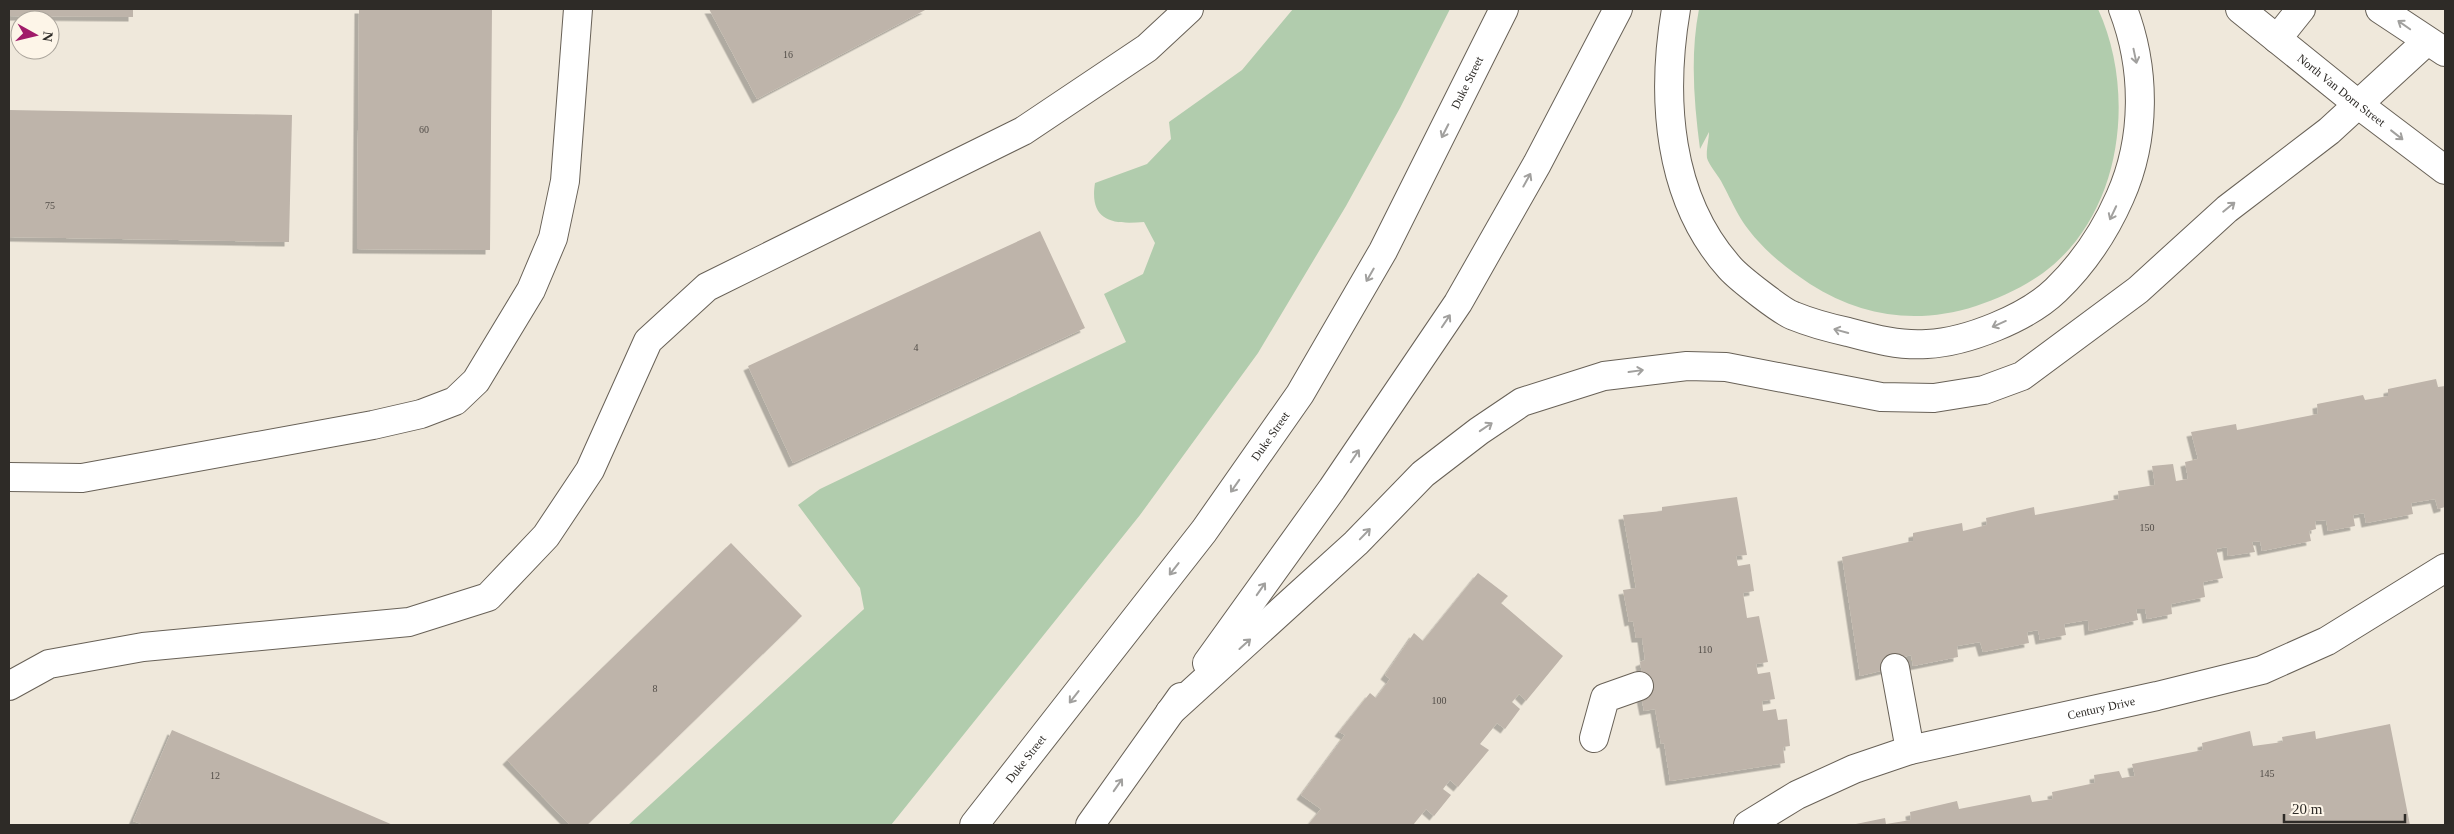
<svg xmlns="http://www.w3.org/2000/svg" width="2454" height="834" font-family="Georgia,serif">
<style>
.green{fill:#b1ccad}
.building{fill:#beb4aa;filter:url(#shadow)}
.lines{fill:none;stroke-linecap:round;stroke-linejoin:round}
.minor-casing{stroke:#686157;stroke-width:30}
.major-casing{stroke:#686157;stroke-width:30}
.minor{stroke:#fff;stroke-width:28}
.major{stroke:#fff;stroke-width:28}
.oneway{stroke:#a1a09e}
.labels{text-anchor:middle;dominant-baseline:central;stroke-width:4;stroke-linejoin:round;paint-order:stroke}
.number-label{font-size:10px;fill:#524d48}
.street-label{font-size:12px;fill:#2e2b27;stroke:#fdf5e8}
</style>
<defs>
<filter id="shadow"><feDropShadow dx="-4.5" dy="4.5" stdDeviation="0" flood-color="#0004"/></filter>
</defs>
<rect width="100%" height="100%" fill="#efe8db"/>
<path class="green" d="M 1293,9 L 1450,9 L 1400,108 L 1346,206 L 1258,353 L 1140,515 L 891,825 L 628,825 L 864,609 L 860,588 L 798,505 L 820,489 L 1126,342 L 1104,294 L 1143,274 L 1155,243 L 1144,222 C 1112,225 1089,221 1095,183 L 1147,164 L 1171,139 L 1169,122 L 1242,70 Z
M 1699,9 L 2098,9 C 2137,94 2122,215 2043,273 C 2022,288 2000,298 1976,306 C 1917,325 1862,317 1810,284 C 1791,271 1773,258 1758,241 C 1738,219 1734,205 1721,181 C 1717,174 1709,165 1707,158 C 1706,150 1709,139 1709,132 L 1700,149 C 1694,102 1690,56 1699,9 Z"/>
<path class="building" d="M 9,9 L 133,9 L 133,17 L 9,16 Z
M 359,9 L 492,9 L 490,250 L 357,249 Z
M 709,9 L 927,9 L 757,99 Z
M 9,110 L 292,115 L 289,242 L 9,237 Z
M 1040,231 L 1085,328 L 793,463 L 748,366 Z
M 2436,379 L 2438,387 L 2445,386 L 2445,507 L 2438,509 L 2435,499 L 2411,503 L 2413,514 L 2366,523 L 2364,513 L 2353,515 L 2355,526 L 2328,531 L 2326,520 L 2315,521 L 2316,529 L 2309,531 L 2311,541 L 2262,551 L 2260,541 L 2252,542 L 2255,552 L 2228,556 L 2227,547 L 2216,549 L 2223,578 L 2203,582 L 2205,597 L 2171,604 L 2172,614 L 2147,619 L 2145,609 L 2136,609 L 2138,620 L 2089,631 L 2088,620 L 2064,624 L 2066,635 L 2040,640 L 2038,630 L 2027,632 L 2029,643 L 1983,652 L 1980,642 L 1957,646 L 1958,657 L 1913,666 L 1911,655 L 1900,658 L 1901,666 L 1860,676 L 1842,557 L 1913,541 L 1913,533 L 1962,523 L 1963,531 L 1987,525 L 1986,518 L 2034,507 L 2035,515 L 2119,499 L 2118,491 L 2155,485 L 2152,466 L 2173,464 L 2176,481 L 2188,479 L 2185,462 L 2198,459 L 2191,432 L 2236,424 L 2237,430 L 2318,414 L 2317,404 L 2363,395 L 2365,400 L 2388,396 L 2388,389 Z
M 1737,497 L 1747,555 L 1736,556 L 1738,566 L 1750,564 L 1754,591 L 1743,593 L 1747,618 L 1759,616 L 1768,662 L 1756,664 L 1758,674 L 1770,672 L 1775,699 L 1762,701 L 1763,711 L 1776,709 L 1778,720 L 1787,719 L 1790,746 L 1783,747 L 1785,763 L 1670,781 L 1664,743 L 1661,744 L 1655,709 L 1644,711 L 1639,686 L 1643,680 L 1640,662 L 1645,660 L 1642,638 L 1636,638 L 1633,621 L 1629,622 L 1623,590 L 1636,588 L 1623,515 L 1662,511 L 1662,507 Z
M 731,543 L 802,616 L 587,825 L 570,825 L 507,760 Z
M 1478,573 L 1508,596 L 1501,603 L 1563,656 L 1526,701 L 1519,694 L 1512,702 L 1520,709 L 1505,729 L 1497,723 L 1480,744 L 1489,750 L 1458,787 L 1450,780 L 1443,789 L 1451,795 L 1434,816 L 1426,809 L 1413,825 L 1308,825 L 1321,809 L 1301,795 L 1345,735 L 1339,732 L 1370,693 L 1376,698 L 1390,679 L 1385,675 L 1414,633 L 1423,641 Z
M 2390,724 L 2410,825 L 1851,825 L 1885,818 L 1886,824 L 1911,820 L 1910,812 L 1957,801 L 1959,809 L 2030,795 L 2032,802 L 2053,799 L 2052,792 L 2095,783 L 2094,775 L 2119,771 L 2122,778 L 2135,776 L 2132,764 L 2203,750 L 2202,743 L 2250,731 L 2253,746 L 2283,742 L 2282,737 L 2315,731 L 2316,739 Z
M 172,730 L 393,825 L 144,825 L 133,821 Z"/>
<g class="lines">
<g class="minor-casing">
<g id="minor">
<path d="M 2277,39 L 2301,9"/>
<path d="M 9,477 L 82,478 L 373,425 L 421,414 L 455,401 L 476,381 L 531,290 L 553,238 L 565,181 L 578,9"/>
<path d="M 1895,668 L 1910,750"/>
<path d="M 9,686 L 49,664 L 143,647 L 409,622 L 488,597 L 546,536 L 590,470 L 648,341 L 707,287 L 1023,131 L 1147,48 L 1189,9"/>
<path d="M 1594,738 L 1605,698 L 1639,686"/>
<path id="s1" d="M 1748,825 L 1797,795 L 1854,769 L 1910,750 L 2157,696 L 2262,670 L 2327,641 L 2445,568"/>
</g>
</g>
<g class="major-casing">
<g id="major">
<path d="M 1676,9 C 1661,97 1667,198 1730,268 C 1739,278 1782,312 1794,316 C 1811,323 1830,328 1848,332 C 1874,339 1900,346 1927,344 C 1967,342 2027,318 2056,290 C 2083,264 2105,231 2120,197 C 2146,139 2146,69 2123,9"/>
<path id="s2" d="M 2240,9 L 2359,105 L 2445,170"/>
<path d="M 2380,9 L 2445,52"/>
<path d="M 1207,663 L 1332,489 L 1458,303 L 1537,164 L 1618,9"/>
<path d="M 1170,712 L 1356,543 L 1423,474 L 1479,431 L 1522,402 L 1604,376 L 1687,366 L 1726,367 L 1881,397 L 1934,398 L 1984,390 L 2022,376 L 2138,290 L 2227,209 L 2329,131 L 2427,41"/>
<path id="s3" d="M 974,825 L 1204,531 L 1300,394 L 1383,251 L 1504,9"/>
<path d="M 1090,825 L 1181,697"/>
</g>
</g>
<use href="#minor" class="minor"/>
<use href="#major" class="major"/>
</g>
<defs><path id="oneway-shaft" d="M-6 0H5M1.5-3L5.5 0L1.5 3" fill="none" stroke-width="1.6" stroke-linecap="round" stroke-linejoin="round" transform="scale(1.25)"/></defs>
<g class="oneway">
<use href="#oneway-shaft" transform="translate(2404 25) rotate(-145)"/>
<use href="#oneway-shaft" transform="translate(2135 56) rotate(78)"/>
<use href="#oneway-shaft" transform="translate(1445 131) rotate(117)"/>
<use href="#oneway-shaft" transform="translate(2397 135) rotate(38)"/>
<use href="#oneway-shaft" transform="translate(1527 180) rotate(-61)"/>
<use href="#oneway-shaft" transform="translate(2229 207) rotate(-39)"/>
<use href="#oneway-shaft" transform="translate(2113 213) rotate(115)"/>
<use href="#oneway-shaft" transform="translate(1370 275) rotate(120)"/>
<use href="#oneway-shaft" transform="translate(1446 321) rotate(-56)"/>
<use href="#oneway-shaft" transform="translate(1999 324) rotate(156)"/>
<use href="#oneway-shaft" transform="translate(1841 331) rotate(-165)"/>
<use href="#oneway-shaft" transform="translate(1636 371) rotate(-8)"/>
<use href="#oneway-shaft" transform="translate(1486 427) rotate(-34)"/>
<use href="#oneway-shaft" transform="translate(1355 456) rotate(-56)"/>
<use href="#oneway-shaft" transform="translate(1235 486) rotate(125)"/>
<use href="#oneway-shaft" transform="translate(1365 534) rotate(-46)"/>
<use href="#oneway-shaft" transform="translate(1174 569) rotate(128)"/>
<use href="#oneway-shaft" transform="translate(1261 589) rotate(-55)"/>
<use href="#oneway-shaft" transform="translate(1245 644) rotate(-42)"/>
<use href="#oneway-shaft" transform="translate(1074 697) rotate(128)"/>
<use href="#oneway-shaft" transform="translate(1118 785) rotate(-55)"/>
</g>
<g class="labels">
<g class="number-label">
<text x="788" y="54">16</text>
<text x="424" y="129">60</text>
<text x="50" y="205">75</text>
<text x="916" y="347">4</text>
<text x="2147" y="527">150</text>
<text x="1705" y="649">110</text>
<text x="655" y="688">8</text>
<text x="1439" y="700">100</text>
<text x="2267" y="773">145</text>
<text x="215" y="775">12</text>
</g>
<g class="street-label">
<text stroke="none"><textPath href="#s3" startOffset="894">Duke Street</textPath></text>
<text stroke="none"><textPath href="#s2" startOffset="130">North Van Dorn Street</textPath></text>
<text stroke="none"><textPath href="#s3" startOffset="489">Duke Street</textPath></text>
<text stroke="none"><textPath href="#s1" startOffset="375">Century Drive</textPath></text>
<text stroke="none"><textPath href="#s3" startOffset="84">Duke Street</textPath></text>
</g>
</g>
<rect width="2454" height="834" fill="none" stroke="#2e2b27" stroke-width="20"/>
<g transform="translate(35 35) rotate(98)"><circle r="24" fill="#fdf5e8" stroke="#aaa49b"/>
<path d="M0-4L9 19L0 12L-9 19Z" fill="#a01b69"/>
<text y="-8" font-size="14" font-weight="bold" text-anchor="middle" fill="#2e2b27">N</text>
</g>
<path d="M2284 814v8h121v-8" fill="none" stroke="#2e2b27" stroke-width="2.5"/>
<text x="2292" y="814" font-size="15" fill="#2e2b27" stroke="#fdf5e8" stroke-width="4" paint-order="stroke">20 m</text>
</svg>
